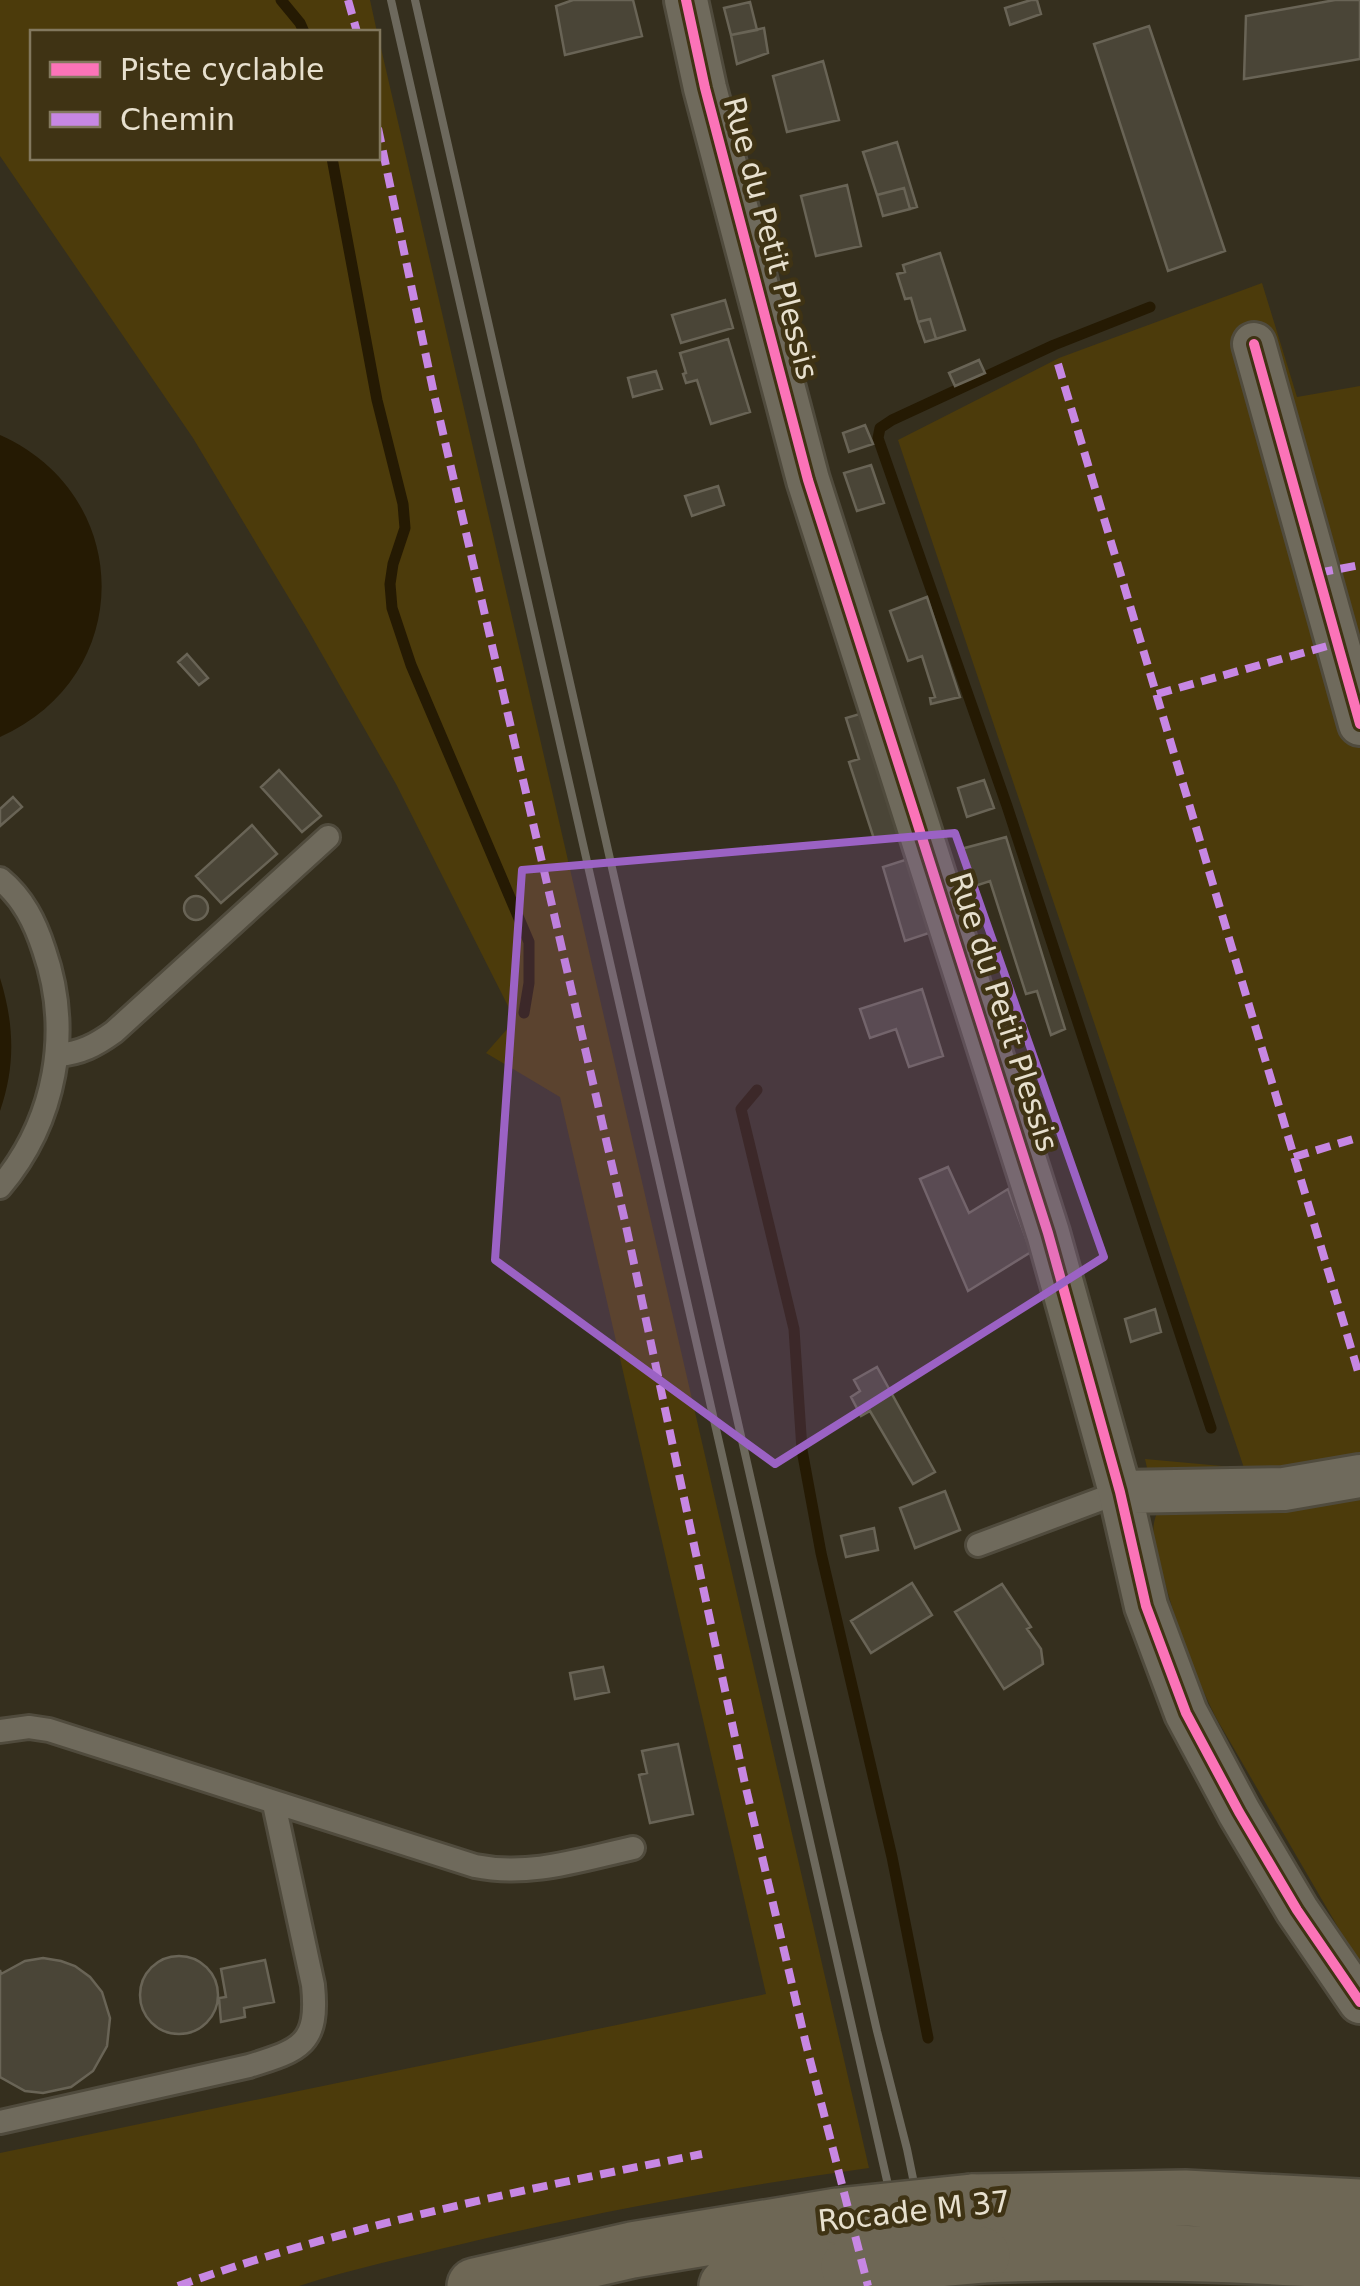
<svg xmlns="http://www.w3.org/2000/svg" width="1360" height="2286" font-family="'DejaVu Sans',sans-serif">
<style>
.green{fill:#4c3b0b}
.water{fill:#251a03}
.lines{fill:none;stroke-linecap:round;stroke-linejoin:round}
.stream{stroke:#251a03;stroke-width:11}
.building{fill:#4a4537;stroke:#696456;stroke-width:2.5}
.lane-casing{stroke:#504b3d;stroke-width:28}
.street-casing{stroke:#504b3d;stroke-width:48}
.highway-casing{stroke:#504b3d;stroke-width:60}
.lane{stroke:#6f6a5c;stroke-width:22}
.street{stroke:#6f6a5c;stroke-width:42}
.highway{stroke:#6e6755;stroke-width:55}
.rail{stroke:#6d695d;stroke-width:8}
.highway-bridge-casing{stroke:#504b3d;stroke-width:60;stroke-linecap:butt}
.highway-bridge{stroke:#6e6755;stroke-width:55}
.quiet{stroke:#c787e3;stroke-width:8;stroke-dasharray:15 8;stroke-linecap:butt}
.cycleway-casing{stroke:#3f3314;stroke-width:16}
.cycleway{stroke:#fb73b8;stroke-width:10}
.marked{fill:#9b62c4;fill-opacity:0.2;stroke:#9b62c4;stroke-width:8;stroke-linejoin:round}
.labels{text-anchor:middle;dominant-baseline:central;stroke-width:9;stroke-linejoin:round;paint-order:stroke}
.street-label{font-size:30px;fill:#e7e0ce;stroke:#3f3314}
</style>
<rect width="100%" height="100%" fill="#352f1e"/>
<path class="green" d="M 0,0 L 370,0 L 377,32 L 32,32 L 32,158 L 378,158 L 378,35 L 869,2168 C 732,2187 596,2212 462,2244 C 407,2257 352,2269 299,2286 L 0,2286 L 0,2153 L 766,1994 L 560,1097 L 486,1053 L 515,1020 L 396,784 L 307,628 L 193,438 L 0,156 Z
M 1262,283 L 1297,397 L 1360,386 L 1360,1965 L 1215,1716 C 1192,1669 1176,1625 1163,1575 C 1158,1555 1148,1533 1157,1513 L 1145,1459 L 1244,1468 L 898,440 L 1059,358 Z"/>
<path class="water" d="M 0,435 C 135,495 136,677 0,737 Z
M 0,978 C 14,1023 16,1065 0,1111 Z"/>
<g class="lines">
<path class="stream" d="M 281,0 L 300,23 L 304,32
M 332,158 L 377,400 L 403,504 L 405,528 L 393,564 L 390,584 L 392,608 L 411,665 L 529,942 L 529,983 L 524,1013
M 1150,307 L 1054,345 L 892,420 L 880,428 L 878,438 L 1007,806 L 1211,1428
M 757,1090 L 741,1109 L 794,1329 L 802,1450 L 821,1553 L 892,1857 L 928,2038"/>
</g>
<path class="building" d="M 573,0 L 633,0 L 642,36 L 565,55 L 556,6 Z
M 1031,0 L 1037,0 L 1041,14 L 1010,25 L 1005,8 Z
M 1335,0 L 1360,0 L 1360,59 L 1244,79 L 1246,16 Z
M 750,2 L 757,30 L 731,35 L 724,8 Z
M 1149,26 L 1225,251 L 1168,271 L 1094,44 Z
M 764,28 L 768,53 L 737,64 L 731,35 Z
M 823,61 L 839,120 L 787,132 L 773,76 Z
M 897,142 L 917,207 L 910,209 L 904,188 L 877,195 L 863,152 Z
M 847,185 L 861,246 L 816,256 L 801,196 Z
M 904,188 L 910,209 L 883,216 L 877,195 Z
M 940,253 L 965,330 L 936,339 L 930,319 L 918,322 L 911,298 L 905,299 L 897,274 L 905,272 L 903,265 Z
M 725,300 L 733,328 L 681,343 L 672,315 Z
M 930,319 L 936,339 L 925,342 L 918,322 Z
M 728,339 L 750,412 L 711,424 L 697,380 L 686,383 L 683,374 L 686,373 L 680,353 Z
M 979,360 L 985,373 L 955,386 L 949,373 Z
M 656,371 L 662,389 L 633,397 L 628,378 Z
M 865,425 L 873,444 L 849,452 L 843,433 Z
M 871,465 L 884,503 L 857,511 L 844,473 Z
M 718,486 L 724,505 L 692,516 L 685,496 Z
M 927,597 L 960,697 L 931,704 L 930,698 L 935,697 L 922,656 L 908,661 L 890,611 Z
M 187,654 L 208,678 L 199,685 L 178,662 Z
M 863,713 L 901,834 L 875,842 L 849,762 L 859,759 L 846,718 Z
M 279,770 L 321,816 L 302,832 L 261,787 Z
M 984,780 L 994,808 L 967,817 L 958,788 Z
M 13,797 L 22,807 L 0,826 L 0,809 Z
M 252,825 L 277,854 L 221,903 L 196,876 Z
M 1006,837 L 1065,1029 L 1051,1035 L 1037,991 L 1026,994 L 990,881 L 972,887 L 961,849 Z
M 908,859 L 932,932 L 905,941 L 883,867 Z
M184 908a12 12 0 1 1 24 0a12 12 0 1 1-24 0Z
M 922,989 L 943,1056 L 909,1067 L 896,1029 L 870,1038 L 860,1009 Z
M 948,1167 L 969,1213 L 1008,1189 L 1031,1252 L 968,1291 L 920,1179 Z
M 1155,1309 L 1161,1332 L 1131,1342 L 1125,1319 Z
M 877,1367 L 935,1472 L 913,1484 L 870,1411 L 861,1416 L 851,1397 L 860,1391 L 854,1380 Z
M 945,1491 L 960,1530 L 915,1548 L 900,1508 Z
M 874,1528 L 878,1550 L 846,1557 L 841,1536 Z
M 912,1583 L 932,1615 L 871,1653 L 851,1621 Z
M 1002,1584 L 1031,1627 L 1027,1629 L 1041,1649 L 1043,1664 L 1004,1689 L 955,1612 Z
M 603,1667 L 609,1692 L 575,1699 L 570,1673 Z
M 678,1744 L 693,1814 L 650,1823 L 639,1775 L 647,1773 L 642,1751 Z
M140 1995a39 39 0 1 1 78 0a39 39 0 1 1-78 0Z
M 43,1958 L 61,1961 L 75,1966 L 90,1977 L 102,1992 L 110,2018 L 107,2046 L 93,2071 L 71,2087 L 43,2093 L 25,2091 L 0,2077 L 0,1970 L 1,1974 L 25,1961 Z
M 265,1960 L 274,2002 L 244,2008 L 245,2017 L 221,2022 L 219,1998 L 226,1997 L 221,1969 Z"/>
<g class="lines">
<g class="lane-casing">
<path id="lane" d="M 0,879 C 23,898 35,922 44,950 C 72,1031 56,1121 0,1187
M 58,1055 C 81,1053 96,1045 114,1032 L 328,837
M 978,1545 L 1120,1492
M 0,1731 L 29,1727 L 49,1730 L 475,1866 C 530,1877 579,1860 633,1848
M 0,2122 L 249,2066 C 301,2050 319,2044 313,1985 L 274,1804"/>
</g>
<g class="street-casing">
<path id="street" d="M 686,0 L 705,88 L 808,480 L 1048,1233 L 1120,1492 L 1146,1606 L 1186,1713 L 1239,1812 L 1297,1910 L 1360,2002
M 1254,344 L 1360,724
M 1120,1492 L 1284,1489 L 1360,1476"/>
</g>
<g class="highway-casing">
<path id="highway" d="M 972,2202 L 1185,2198 L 1360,2207
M 982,2255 C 1108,2250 1234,2253 1360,2262
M 475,2286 L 632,2250 L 838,2216
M 727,2286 L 849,2267"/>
</g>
<use href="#lane" class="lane"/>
<use href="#street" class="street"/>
<use href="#highway" class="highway"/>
<path class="rail" d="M 391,0 L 911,2286
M 415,0 L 788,1643 L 877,2031 L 907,2149 L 935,2286"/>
<g class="highway-bridge-casing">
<path id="highway-bridge" d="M 838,2216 L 972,2202
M 849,2267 L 982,2255"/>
</g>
<use href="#highway-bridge" class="highway-bridge"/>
<path class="quiet" d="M 348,0 L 357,32
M 378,128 L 434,394 L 626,1226 L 745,1784 L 806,2044 L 868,2286
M 1058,364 L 1360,1378
M 1318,573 L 1360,565
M 1157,694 L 1338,643
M 1294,1157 L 1360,1137
M 178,2286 C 348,2225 526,2189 702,2154"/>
<g class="cycleway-casing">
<path id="cycleway" d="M 686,0 L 705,88 L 808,480 L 1048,1233 L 1120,1492 L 1146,1606 L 1186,1713 L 1239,1812 L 1297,1910 L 1360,2002
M 1254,344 L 1360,724"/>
</g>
<use href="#cycleway" class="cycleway"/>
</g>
<path class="marked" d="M 955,833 L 1104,1257 L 775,1464 L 495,1260 L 522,870 Z"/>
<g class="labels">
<g class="street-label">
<text transform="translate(771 238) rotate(75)">Rue du Petit Plessis</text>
<text transform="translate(1004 1012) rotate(72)">Rue du Petit Plessis</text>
<text transform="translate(914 2211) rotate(-6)">Rocade M 37</text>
</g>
</g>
<rect x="30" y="30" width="350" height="130" fill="#3f3314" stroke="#82785e" stroke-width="2.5"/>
<rect x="50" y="62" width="50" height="15" fill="#fb73b8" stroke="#82785e" stroke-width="2.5"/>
<text x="120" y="80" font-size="30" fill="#e7e0ce">Piste cyclable</text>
<rect x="50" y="112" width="50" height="15" fill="#c787e3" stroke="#82785e" stroke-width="2.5"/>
<text x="120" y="130" font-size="30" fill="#e7e0ce">Chemin</text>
</svg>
